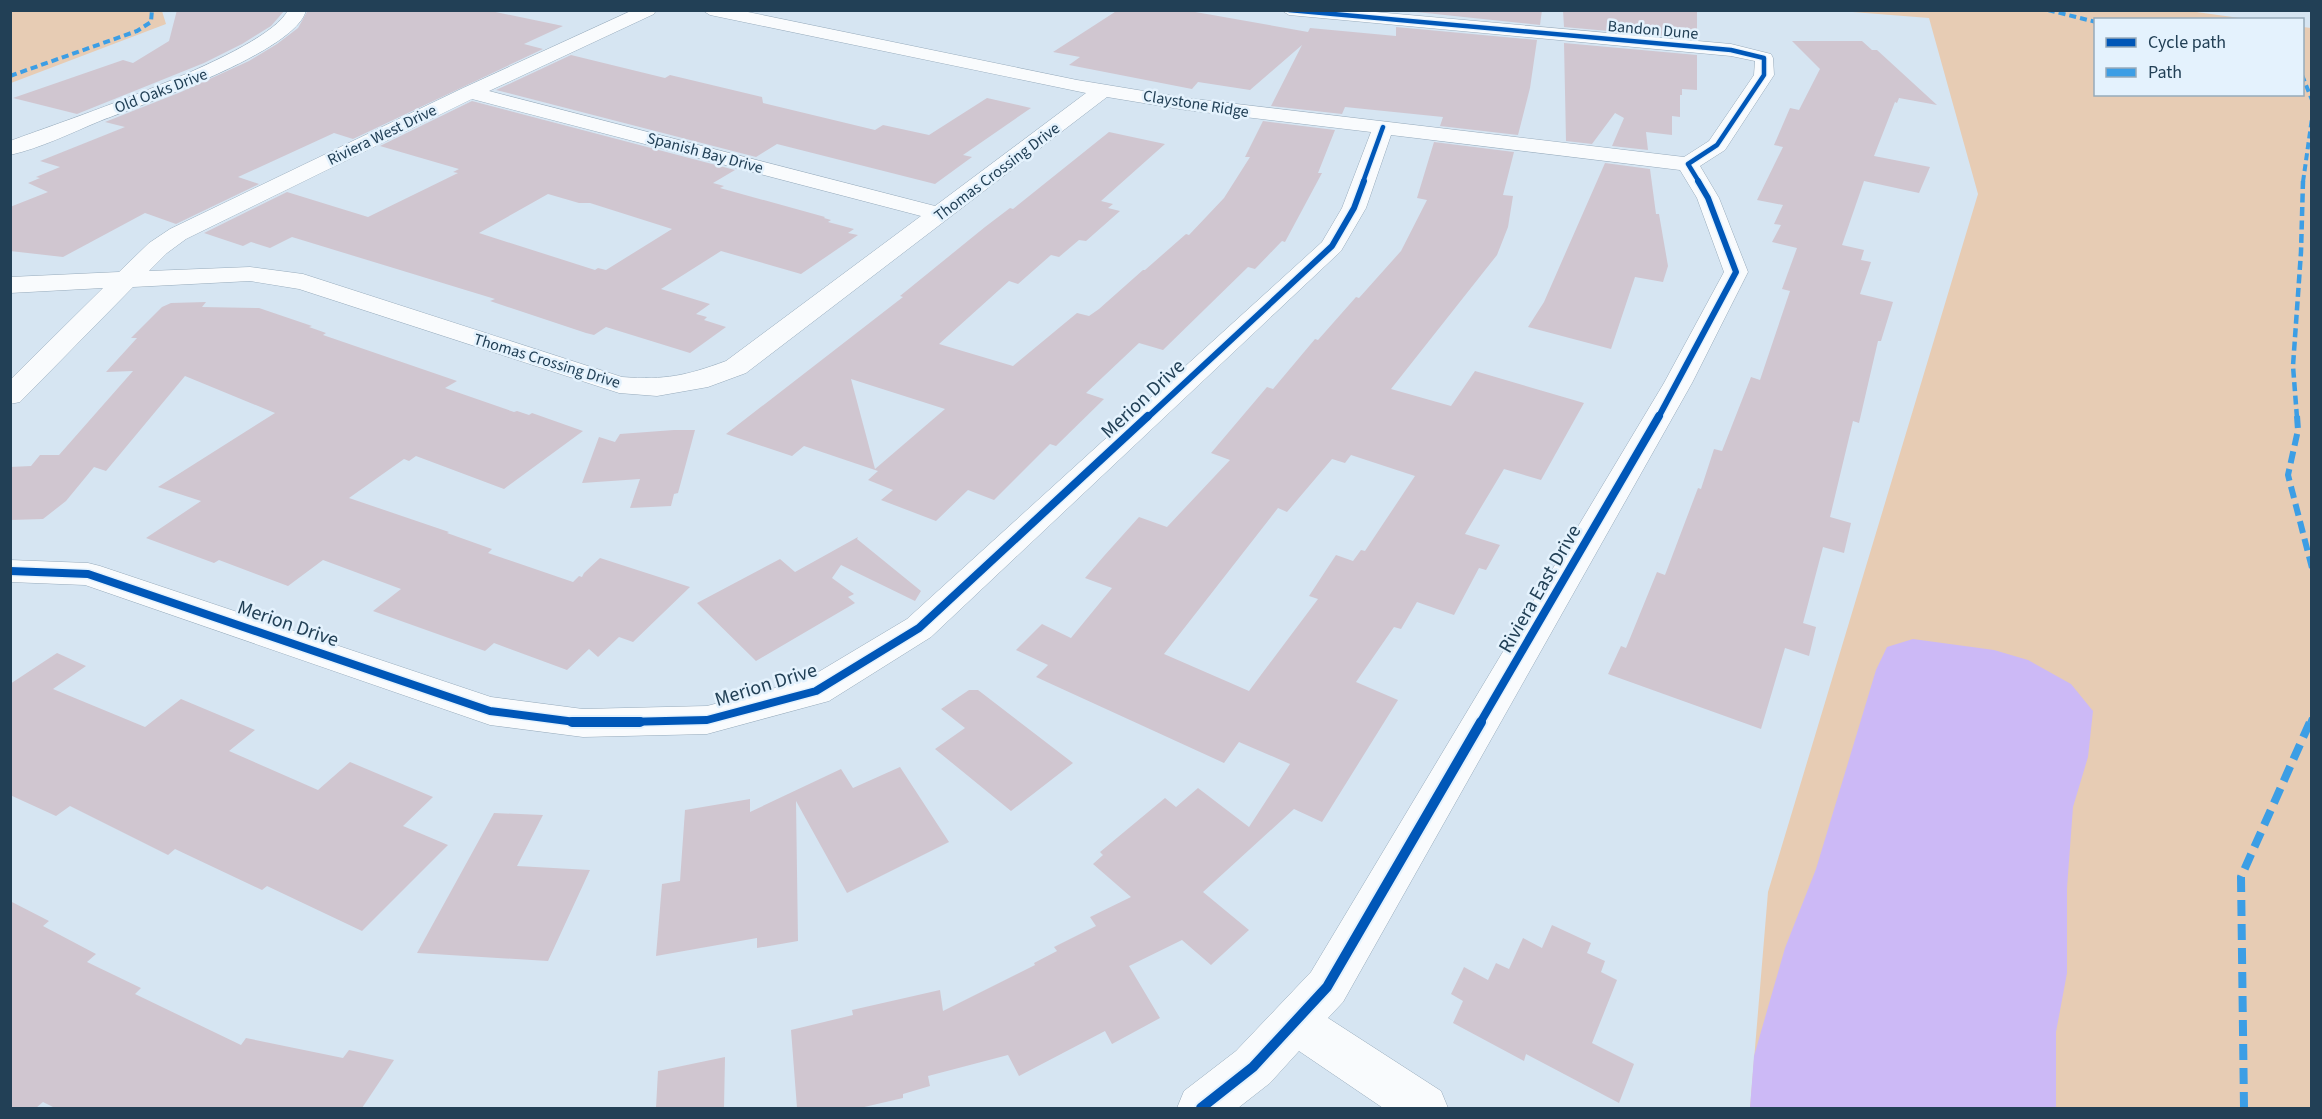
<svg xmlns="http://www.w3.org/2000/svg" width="2322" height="1119" font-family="'Source Sans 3',sans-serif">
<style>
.green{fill:#e7ccb4}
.water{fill:#ccb9f6}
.building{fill:#d0c6d0;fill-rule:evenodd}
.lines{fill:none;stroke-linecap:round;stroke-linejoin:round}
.minor-casing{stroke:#97abbc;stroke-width:1}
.minor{fill:#f9fbfd;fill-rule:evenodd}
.quiet-far3{stroke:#3c9ee5;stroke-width:4;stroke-dasharray:7 4;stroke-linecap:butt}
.quiet-far2{stroke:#3c9ee5;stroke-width:4.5;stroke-dasharray:9 4.5;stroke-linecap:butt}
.quiet-far1{stroke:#3c9ee5;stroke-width:6;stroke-dasharray:12 6;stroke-linecap:butt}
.quiet{stroke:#3c9ee5;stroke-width:8;stroke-dasharray:16 8;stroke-linecap:butt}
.cycleway-far3-casing{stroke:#e4f2fd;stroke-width:7}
.cycleway-far2-casing{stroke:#e4f2fd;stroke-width:9}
.cycleway-far1-casing{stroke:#e4f2fd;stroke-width:11}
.cycleway-casing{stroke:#e4f2fd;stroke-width:14}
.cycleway-far3{stroke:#0057b8;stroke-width:4.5}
.cycleway-far2{stroke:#0057b8;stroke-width:6}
.cycleway-far1{stroke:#0057b8;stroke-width:8}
.cycleway{stroke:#0057b8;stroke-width:10}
.labels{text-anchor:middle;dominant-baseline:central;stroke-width:5;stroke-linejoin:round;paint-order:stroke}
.far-street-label{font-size:16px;fill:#224056;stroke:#e4f2fd}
.street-label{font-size:20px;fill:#224056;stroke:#e4f2fd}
</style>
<rect width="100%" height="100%" fill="#d6e5f2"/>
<path class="green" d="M 2182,10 L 2247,19 L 2096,20 L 2096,94 L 2302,94 L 2303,27 L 2311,28 L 2311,1108 L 1750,1108 L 1768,892 L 1978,194 L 1929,18 L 1840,11 Z
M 10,11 L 162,11 L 166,24 L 11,83 Z"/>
<path class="water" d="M 1913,639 L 1994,650 L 2028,660 L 2071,684 L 2093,711 L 2088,757 L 2073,807 L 2067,888 L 2067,973 L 2056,1032 L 2056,1108 L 1750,1108 L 1754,1056 L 1785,948 L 1816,869 L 1876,670 L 1887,647 Z"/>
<path class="building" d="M 177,10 L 285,10 L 271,26 L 242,44 L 204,63 L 77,114 L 13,98 L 123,60 L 133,63 L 169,41 Z
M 308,10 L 486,10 L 563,26 L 524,44 L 543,49 L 353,139 L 334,133 L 238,177 L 259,184 L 176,224 L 145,213 L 63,257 L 10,251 L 10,207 L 48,192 L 28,183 L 40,178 L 36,177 L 60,167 L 40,161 L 125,127 L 105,122 L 181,92 L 249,61 L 277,44 L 298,28 Z
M 1118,10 L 1184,10 L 1308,32 L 1310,28 L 1396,36 L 1396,27 L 1537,40 L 1530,88 L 1518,135 L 1440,126 L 1443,117 L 1345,107 L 1342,114 L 1271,106 L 1302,45 L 1250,90 L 1198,82 L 1192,89 L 1069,65 L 1080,57 L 1053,52 Z
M 1397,10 L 1542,10 L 1540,25 Z
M 1563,10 L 1697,10 L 1697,39 L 1564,27 Z
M 1792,41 L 1862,41 L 1872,50 L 1877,50 L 1937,105 L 1899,98 L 1897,103 L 1895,102 L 1874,156 L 1930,167 L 1919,193 L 1864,181 L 1842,245 L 1864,250 L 1861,260 L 1871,262 L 1860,294 L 1893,302 L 1881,341 L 1878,341 L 1859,423 L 1853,421 L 1830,517 L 1851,523 L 1844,553 L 1823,547 L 1803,623 L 1816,627 L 1809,656 L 1785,648 L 1761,729 L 1608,674 L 1621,646 L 1626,648 L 1657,572 L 1665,575 L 1698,488 L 1701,489 L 1714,449 L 1722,451 L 1751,377 L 1760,380 L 1790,291 L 1782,289 L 1797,248 L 1772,242 L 1781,225 L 1774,224 L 1783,205 L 1757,200 L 1783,147 L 1774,145 L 1790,108 L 1799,110 L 1820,69 Z
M 1564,43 L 1697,55 L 1697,90 L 1682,89 L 1682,95 L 1680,95 L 1680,117 L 1672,116 L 1672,135 L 1646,132 L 1648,150 L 1612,146 L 1624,118 L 1615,113 L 1592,144 L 1566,141 Z
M 571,55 L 665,78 L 670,75 L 762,97 L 763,103 L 875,130 L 883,125 L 929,135 L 987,98 L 1031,108 L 963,155 L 972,157 L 935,184 L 777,144 L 756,157 L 496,90 Z
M 472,101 L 735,170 L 713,183 L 724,186 L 720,188 L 825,217 L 824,218 L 831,220 L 828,222 L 854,229 L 848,233 L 858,235 L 801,274 L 721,251 L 661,289 L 710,304 L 696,314 L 707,317 L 704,320 L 726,327 L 690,353 L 606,327 L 594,335 L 586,333 L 490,301 L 495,299 L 292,237 L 270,248 L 251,242 L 243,246 L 204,233 L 287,192 L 368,217 L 458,173 L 453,172 L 459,169 L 380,146 ZM 548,194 L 579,203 L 590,203 L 672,229 L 606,270 L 598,268 L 595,270 L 479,233 Z
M 1263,121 L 1335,130 L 1318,173 L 1322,173 L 1285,242 L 1282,241 L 1255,269 L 1248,267 L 1163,350 L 1139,343 L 1086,393 L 1104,399 L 1056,446 L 1050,444 L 994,500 L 968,490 L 936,521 L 881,500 L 893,490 L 868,480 L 878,471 L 804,446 L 792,456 L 726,434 L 903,297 L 900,296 L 985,227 L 1010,208 L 1013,209 L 1109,132 L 1165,144 L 1101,201 L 1113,204 L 1108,208 L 1120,211 L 1086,241 L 1079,240 L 1059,257 L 1051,255 L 1018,284 L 1009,281 L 939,344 L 1013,366 L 1077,313 L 1089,316 L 1099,309 L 1143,270 L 1145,270 L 1186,234 L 1189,235 L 1224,198 L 1250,157 L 1245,157 ZM 851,379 L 945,409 L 875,469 Z
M 1434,142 L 1514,152 L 1503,195 L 1513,196 L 1508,227 L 1497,255 L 1391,389 L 1451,406 L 1475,371 L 1584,403 L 1541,480 L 1504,469 L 1465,534 L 1500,545 L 1486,570 L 1479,568 L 1454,615 L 1417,602 L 1401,629 L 1394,627 L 1356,682 L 1398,700 L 1322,822 L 1294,809 L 1203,892 L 1249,930 L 1211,965 L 1182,940 L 1129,966 L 1160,1018 L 1112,1044 L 1105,1031 L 1019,1076 L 1008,1055 L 928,1076 L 930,1086 L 903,1094 L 903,1098 L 860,1108 L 797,1108 L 791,1030 L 853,1015 L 852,1010 L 940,990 L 943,1011 L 1035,965 L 1034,963 L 1057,951 L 1054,947 L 1096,926 L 1090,917 L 1131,897 L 1093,864 L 1103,855 L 1100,852 L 1165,798 L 1176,807 L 1198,788 L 1249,827 L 1290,764 L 1239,742 L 1224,763 L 1036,677 L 1048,665 L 1016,650 L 1042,624 L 1071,638 L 1112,588 L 1085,578 L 1104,556 L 1139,517 L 1167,527 L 1230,460 L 1211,453 L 1267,387 L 1273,389 L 1315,339 L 1318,340 L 1356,297 L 1359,298 L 1401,251 L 1427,200 L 1417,198 ZM 1351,455 L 1415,476 L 1365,551 L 1361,550 L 1353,561 L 1336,555 L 1309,596 L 1318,599 L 1249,691 L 1164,654 L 1278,508 L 1287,512 L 1332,459 L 1345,463 Z
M 1605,163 L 1650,169 L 1656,214 L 1659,214 L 1668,266 L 1663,282 L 1635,277 L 1611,349 L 1528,327 L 1544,302 Z
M 206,302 L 202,307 L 259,308 L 312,326 L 309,327 L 326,333 L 323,335 L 457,381 L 445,388 L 514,412 L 517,411 L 529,415 L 532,413 L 583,431 L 504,489 L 416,456 L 409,461 L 404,459 L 349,498 L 449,532 L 447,533 L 492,549 L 488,553 L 573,582 L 579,576 L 582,577 L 584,573 L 600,558 L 690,587 L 633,642 L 619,637 L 598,657 L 589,649 L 567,670 L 494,643 L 485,651 L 373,611 L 401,589 L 323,560 L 288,586 L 219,560 L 214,563 L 146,538 L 201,501 L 158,487 L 275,413 L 185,376 L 106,471 L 94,467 L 66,501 L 43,519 L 10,520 L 10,467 L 31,466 L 40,455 L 59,455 L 133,371 L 106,372 L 137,338 L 131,338 L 162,307 L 171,303 Z
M 674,430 L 695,430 L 678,493 L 674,494 L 671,506 L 630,508 L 640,479 L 582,483 L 599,437 L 615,442 L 620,434 Z
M 858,537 L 857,539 L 921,591 L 915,601 L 841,565 L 832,578 L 854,594 L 848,597 L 855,603 L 756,661 L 697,603 L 780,559 L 795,572 Z
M 57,653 L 86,666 L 53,689 L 145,727 L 181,699 L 255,730 L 229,751 L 318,790 L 350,762 L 433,797 L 403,826 L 448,845 L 362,931 L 267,886 L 262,890 L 175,849 L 168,855 L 70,806 L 56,816 L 10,795 L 10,684 Z
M 969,690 L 978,690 L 1073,763 L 1011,811 L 935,749 L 965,728 L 941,709 Z
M 900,767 L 949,842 L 847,893 L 796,801 L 798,941 L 757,948 L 757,938 L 656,956 L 662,884 L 680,881 L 685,810 L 750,799 L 750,812 L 841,769 L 853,788 Z
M 494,813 L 543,815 L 517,866 L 590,870 L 548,961 L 417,953 Z
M 10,901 L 49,921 L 43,926 L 96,954 L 87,962 L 141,988 L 135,994 L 241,1045 L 246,1038 L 343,1058 L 349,1050 L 394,1060 L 362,1108 L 55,1108 L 43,1102 L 36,1108 L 10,1108 Z
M 1552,925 L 1591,943 L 1587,953 L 1605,961 L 1601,972 L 1617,980 L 1592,1043 L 1634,1064 L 1619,1103 L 1526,1054 L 1524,1061 L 1453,1023 L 1463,1001 L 1451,994 L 1464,967 L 1488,980 L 1496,963 L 1509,969 L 1523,938 L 1542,948 Z
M 725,1057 L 724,1108 L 656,1108 L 658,1071 Z"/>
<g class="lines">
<g class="minor-casing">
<path id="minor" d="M 288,10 L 306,10 C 298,51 139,106 100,121 C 71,133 41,148 10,155 L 10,141 C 63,121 267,54 288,10 Z
M 633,10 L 656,10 L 654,14 L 489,91 L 935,206 L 1086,93 L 710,15 L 702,10 L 738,10 L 1077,80 L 1186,98 L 1684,157 L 1709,141 L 1754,75 L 1755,61 L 1731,56 L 1289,15 L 1281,10 L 1353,10 L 1731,44 L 1771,54 L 1773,58 L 1774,75 L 1725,150 L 1700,166 L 1719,198 L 1748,272 L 1692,383 L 1343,1002 L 1328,1018 L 1441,1091 L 1448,1108 L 1383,1108 L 1299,1051 L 1270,1083 L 1238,1108 L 1177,1108 L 1184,1091 L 1236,1051 L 1311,972 L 1664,383 L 1724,272 L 1697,198 L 1680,170 L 1391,135 L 1366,208 L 1341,251 L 931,637 L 829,701 L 707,734 L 583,737 L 490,725 L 85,585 L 10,582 L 10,560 L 88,563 L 100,566 L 491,697 L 583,709 L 707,706 L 805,680 L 907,619 L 1322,242 L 1342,208 L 1371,132 L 1186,110 L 1107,97 L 746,373 L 708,387 L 657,396 L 619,393 L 299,289 L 250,281 L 133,287 L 20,402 L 10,404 L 10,380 L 103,288 L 10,293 L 10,277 L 119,272 L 149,243 L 170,229 L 463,88 ZM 472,99 L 921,216 L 726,361 C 685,376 666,380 622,377 L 303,274 L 250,267 L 149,271 L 167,253 L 186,239 Z"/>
</g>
<use href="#minor" class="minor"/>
<path class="quiet-far3" d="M 2048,10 L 2096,22
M 2302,75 L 2312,100
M 10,76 L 137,31 L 151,22 L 152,10
M 2303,182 L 2312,118"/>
<path class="quiet-far2" d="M 2297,418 L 2293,366 L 2301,252 L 2303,181"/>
<path class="quiet-far1" d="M 2297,416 L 2298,430 L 2288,475 L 2312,568
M 2310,723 L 2312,718"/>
<path class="quiet" d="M 2244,1108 L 2241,877 L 2310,722"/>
<g class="cycleway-far3-casing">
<path id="cycleway-far3" d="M 1289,10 L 1731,50 L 1764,58 L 1764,75 L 1717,145 L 1688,164 L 1699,182
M 1363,182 L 1383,127"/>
</g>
<g class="cycleway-far2-casing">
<path id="cycleway-far2" d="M 1147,418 L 1332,246 L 1354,208 L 1364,181
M 1658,418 L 1736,272 L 1708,198 L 1698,181"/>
</g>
<g class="cycleway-far1-casing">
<path id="cycleway-far1" d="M 10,571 L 88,574 L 490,711 L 583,723 L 707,720 L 816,691 L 919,628 L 1148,416
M 1480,723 L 1659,416"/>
</g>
<g class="cycleway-casing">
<path id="cycleway" d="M 572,722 L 640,722
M 1201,1108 L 1253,1067 L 1327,987 L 1481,722"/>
</g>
<use href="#cycleway-far3" class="cycleway-far3"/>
<use href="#cycleway-far2" class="cycleway-far2"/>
<use href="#cycleway-far1" class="cycleway-far1"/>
<use href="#cycleway" class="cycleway"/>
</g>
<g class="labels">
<g class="far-street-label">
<text transform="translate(1653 30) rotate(5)">Bandon Dune</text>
<text transform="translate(161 91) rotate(-21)">Old Oaks Drive</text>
<text transform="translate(1196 104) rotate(9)">Claystone Ridge</text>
<text transform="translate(382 135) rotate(-26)">Riviera West Drive</text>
<text transform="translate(705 153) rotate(15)">Spanish Bay Drive</text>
<text transform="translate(997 172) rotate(-37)">Thomas Crossing Drive</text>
<text transform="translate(547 361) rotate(17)">Thomas Crossing Drive</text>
</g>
<g class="street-label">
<text transform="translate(1143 399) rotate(-43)">Merion Drive</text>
<text transform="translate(1540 589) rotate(-60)">Riviera East Drive</text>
<text transform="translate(288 624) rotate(19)">Merion Drive</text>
<text transform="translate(766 685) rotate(-17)">Merion Drive</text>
</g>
</g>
<rect width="2322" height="1119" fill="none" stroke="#224056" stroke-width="24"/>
<rect x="2094" y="18" width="210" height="78" fill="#e4f2fd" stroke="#96abba" stroke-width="1.5"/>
<rect x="2106" y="38" width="30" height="9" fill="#0057b8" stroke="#96abba" stroke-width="1.5"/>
<text x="2148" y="48" font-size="18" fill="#224056">Cycle path</text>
<rect x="2106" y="68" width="30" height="9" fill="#3c9ee5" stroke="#96abba" stroke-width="1.5"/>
<text x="2148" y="78" font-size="18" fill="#224056">Path</text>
</svg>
